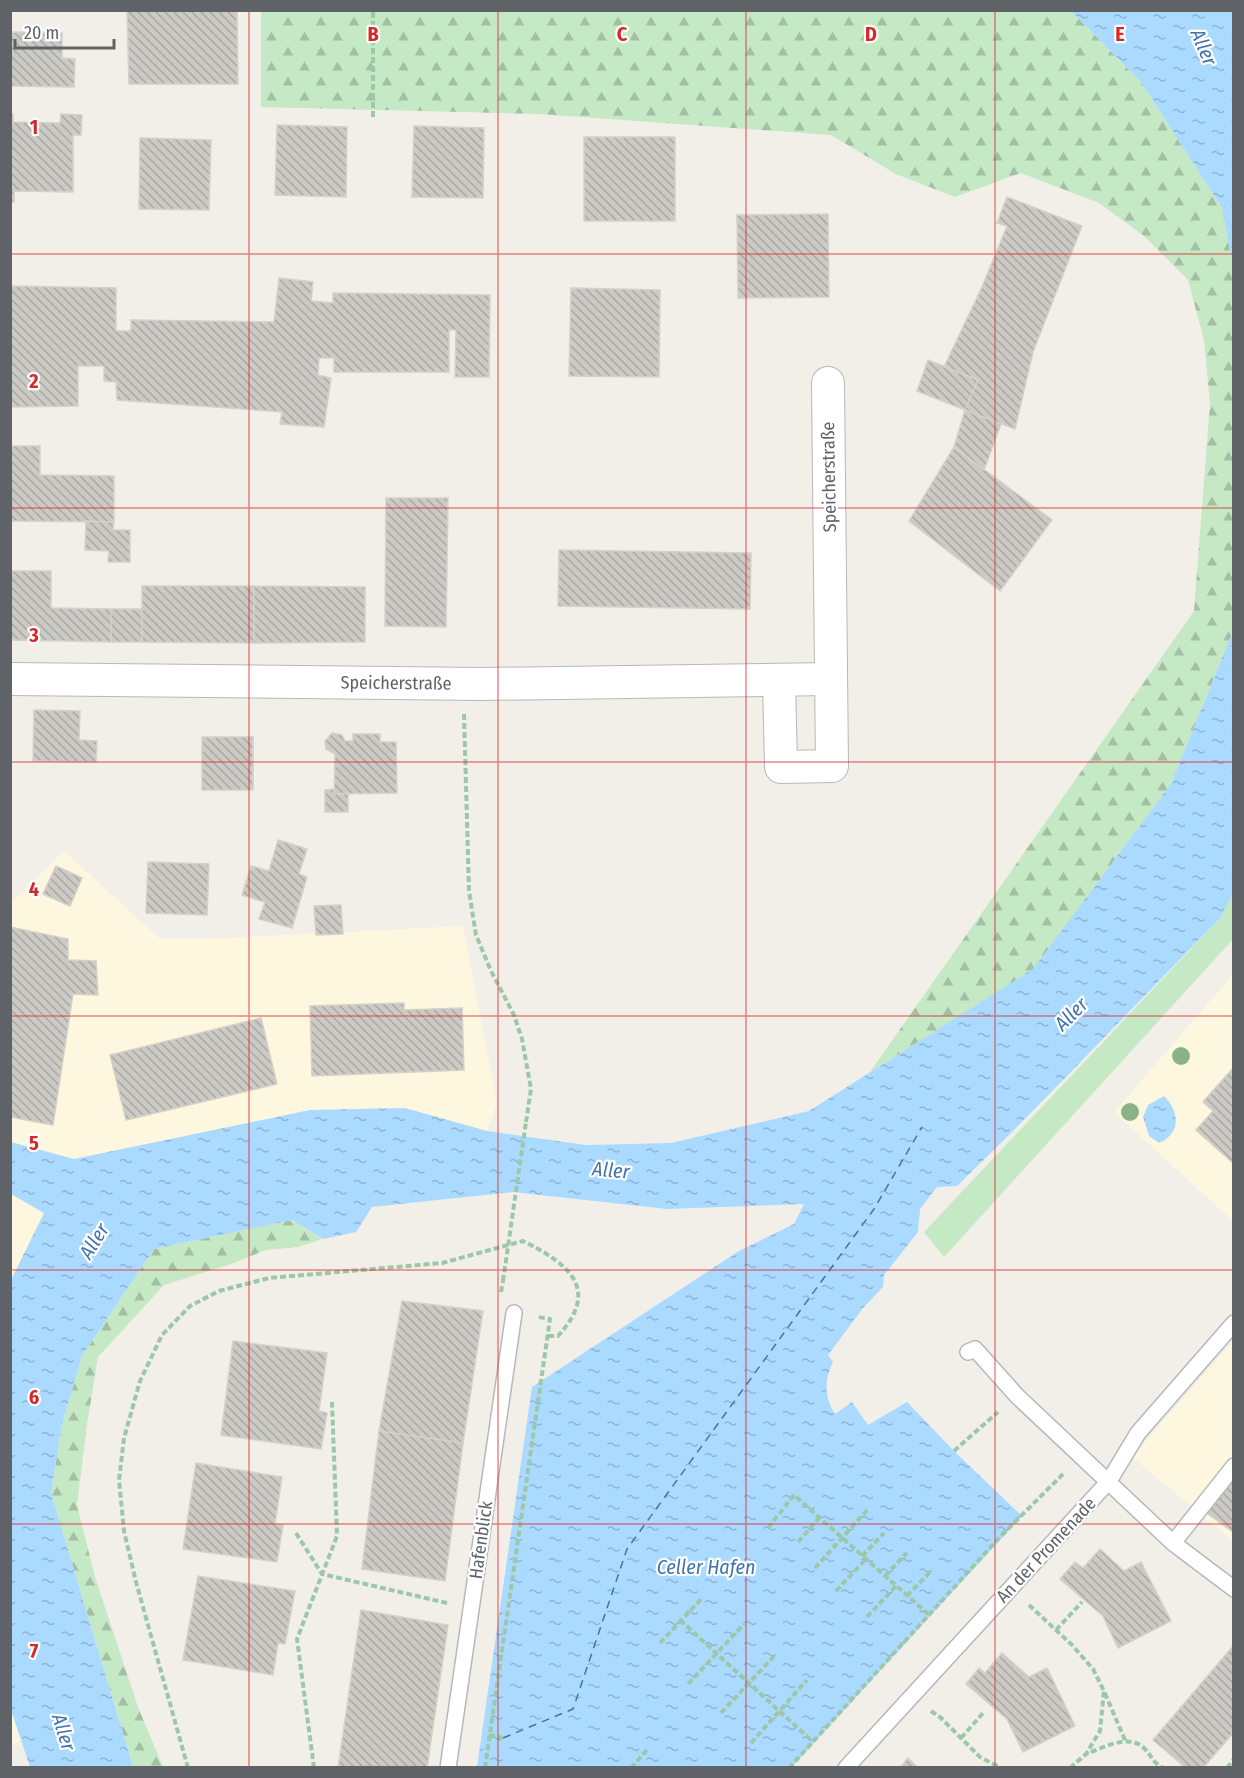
<svg xmlns="http://www.w3.org/2000/svg" width="1244" height="1778" font-family="'Fira Sans Condensed',sans-serif">
<style>
.commercial{fill:#fef7e0}
.grass{fill:#c5e8c5}
.forest{fill:url(#forest-firs)}
.water{fill:url(#water-ripples)}
.lines{fill:none;stroke-linecap:round;stroke-linejoin:round}
.ferry{stroke:#4174aa;stroke-width:1.5;stroke-dasharray:8 6;stroke-linecap:butt}
.building{fill:url(#building-back-hatch);stroke:#d6d1c6;stroke-width:1.5}
.lane-casing{stroke:#b5b8bc;stroke-width:18}
.street-casing{stroke:#b5b8bc;stroke-width:34}
.path{stroke:#9cc7a9;stroke-width:4;stroke-dasharray:6 3;stroke-linecap:butt}
.lane{stroke:#fff;stroke-width:15}
.street{stroke:#fff;stroke-width:32}
.path-bridge{stroke:#9cc7a9;stroke-width:4;stroke-dasharray:6 3;stroke-linecap:butt}
.tree{fill:#89b387}
.grid{fill:none;stroke:#d62828;stroke-width:1.5;stroke-opacity:0.55}
.labels{text-anchor:middle;dominant-baseline:central;stroke-width:4.5;stroke-linejoin:round;paint-order:stroke}
.street-label{font-size:18px;fill:#5f6368;stroke:#fff}
.water-label{font-size:20px;font-style:italic;fill:#4174aa;stroke:#fff}
.grid-label{font-size:20px;text-anchor:middle;font-weight:bold;fill:#d62828;stroke:#fff;stroke-width:4.5;stroke-linejoin:round;paint-order:stroke}
</style>
<defs>
<pattern id="forest-firs" width="22" height="20" patternUnits="userSpaceOnUse" patternTransform="scale(1.5)"><rect width="22" height="20" fill="#c5e8c5"/><path d="M5 1l3.5 6h-7zM16 11l3.5 6h-7z" fill="#a3c0a4"/></pattern>
<pattern id="water-ripples" width="26" height="14" patternUnits="userSpaceOnUse" patternTransform="scale(1.5)"><rect width="26" height="14" fill="#aadaff"/><path d="M2 4q2-2 4 0t4 0M15 11q2-2 4 0t4 0" fill="none" stroke="#8eb4d2"/></pattern>
<pattern id="building-back-hatch" width="6" height="6" patternUnits="userSpaceOnUse" patternTransform="scale(1.5)"><rect width="6" height="6" fill="#cccac5"/><path d="M-1 5l2 2M0 0l6 6M5-1l2 2" fill="none" stroke="#a9a8a4"/></pattern>
</defs>
<rect width="100%" height="100%" fill="#f1efe8"/>
<path class="commercial" d="M 64,851 L 160,939 L 202,939 L 463,926 L 497,1104 L 487,1131 L 405,1108 L 310,1110 L 74,1159 L 11,1280 L 11,903 Z
M 1233,975 L 1233,1221 L 1114,1112 Z
M 1233,1341 L 1233,1541 L 1132,1457 Z
M 10,1707 L 21,1740 L 11,1746 L 10,1746 Z"/>
<path class="grass" d="M 1233,891 L 1233,939 L 944,1257 L 924,1232 L 1221,917 Z"/>
<path class="forest" d="M 261,10 L 1071,11 L 1141,82 L 1222,208 L 1233,267 L 1233,631 L 1171,784 L 1033,970 L 870,1072 L 1194,611 L 1210,404 L 1204,340 L 1188,280 L 1144,236 L 1099,203 L 1021,173 L 955,197 L 896,174 L 831,135 L 540,114 L 261,107 Z
M 292,1220 L 322,1239 L 298,1247 L 266,1250 L 231,1264 L 164,1285 L 98,1357 L 87,1424 L 77,1505 L 95,1577 L 138,1707 L 163,1767 L 133,1767 L 51,1493 L 62,1424 L 82,1356 L 154,1249 Z"/>
<path class="water" d="M 1071,11 L 1233,11 L 1233,267 L 1222,208 L 1141,82 Z
M 1233,631 L 1234,891 L 1221,917 C 1133,1007 1047,1099 957,1186 L 937,1187 L 920,1209 L 918,1232 L 884,1275 L 883,1287 L 863,1308 L 828,1355 L 833,1362 C 824,1380 824,1397 835,1414 L 852,1402 L 868,1425 L 907,1402 L 954,1451 L 1022,1516 L 792,1767 L 477,1767 L 532,1387 L 739,1251 L 794,1224 L 804,1204 L 667,1209 L 513,1192 L 372,1207 L 356,1232 L 323,1239 L 292,1220 L 154,1249 L 82,1356 L 62,1424 L 51,1493 L 133,1767 L 30,1767 L 10,1707 L 11,1280 L 44,1213 L 11,1194 L 11,1142 L 74,1159 L 310,1110 L 405,1108 L 487,1131 L 586,1145 L 671,1143 L 809,1111 L 1033,969 L 1171,784 Z
M 1164,1096 C 1179,1111 1182,1133 1159,1143 L 1149,1136 L 1143,1117 L 1148,1105 Z"/>
<g class="lines">
<path class="ferry" d="M 503,1738 L 573,1709 L 627,1549 L 874,1209 L 922,1127"/>
</g>
<path class="building" d="M 127,10 L 237,10 L 238,84 L 129,84 Z
M 10,32 L 62,33 L 62,58 L 75,59 L 74,87 L 10,86 Z
M 10,114 L 13,114 L 13,122 L 60,123 L 61,114 L 82,115 L 81,135 L 73,135 L 73,192 L 14,191 L 14,202 L 10,202 Z
M 277,125 L 347,127 L 346,197 L 275,195 Z
M 414,126 L 484,128 L 483,198 L 412,197 Z
M 584,137 L 675,137 L 675,221 L 584,221 Z
M 140,138 L 211,140 L 209,210 L 139,209 Z
M 1007,197 L 1082,226 L 1033,352 L 1015,429 L 965,410 L 978,380 L 944,367 L 982,287 L 1007,226 L 997,223 Z
M 828,214 L 829,297 L 738,298 L 737,215 Z
M 279,278 L 313,282 L 311,301 L 333,303 L 333,293 L 490,295 L 489,377 L 455,377 L 456,330 L 449,330 L 449,372 L 334,372 L 334,358 L 319,358 L 318,375 L 331,378 L 324,427 L 280,424 L 282,412 L 117,400 L 116,382 L 104,381 L 104,366 L 78,366 L 78,406 L 10,407 L 10,286 L 116,288 L 116,331 L 131,331 L 131,320 L 274,322 Z
M 571,288 L 660,290 L 659,377 L 569,376 Z
M 928,360 L 978,380 L 965,410 L 917,391 Z
M 965,410 L 1001,424 L 984,470 L 954,447 Z
M 10,446 L 40,446 L 40,475 L 114,476 L 114,522 L 10,521 Z
M 954,447 L 1052,520 L 1000,591 L 909,521 Z
M 386,498 L 448,498 L 446,627 L 385,626 Z
M 86,521 L 114,522 L 113,530 L 130,530 L 130,562 L 108,562 L 109,551 L 85,550 Z
M 559,550 L 751,553 L 750,609 L 558,606 Z
M 10,571 L 51,571 L 51,608 L 111,609 L 111,642 L 10,640 Z
M 142,586 L 254,586 L 254,643 L 142,642 Z
M 254,586 L 365,587 L 365,642 L 254,643 Z
M 111,609 L 142,609 L 142,642 L 111,642 Z
M 34,710 L 80,711 L 79,740 L 97,741 L 96,762 L 33,761 Z
M 332,733 L 342,735 L 345,741 L 353,741 L 353,734 L 380,734 L 380,742 L 396,742 L 397,793 L 334,794 L 335,754 L 326,749 L 325,741 Z
M 202,737 L 253,737 L 253,790 L 202,790 Z
M 334,789 L 334,794 L 348,793 L 348,812 L 325,812 L 325,790 Z
M 278,840 L 307,849 L 299,874 L 307,877 L 292,928 L 259,919 L 265,902 L 242,895 L 251,866 L 269,871 Z
M 148,862 L 209,864 L 207,915 L 146,913 Z
M 56,866 L 82,878 L 70,906 L 43,894 Z
M 341,905 L 343,934 L 316,935 L 314,906 Z
M 10,927 L 68,939 L 68,960 L 96,961 L 98,995 L 73,994 L 53,1125 L 10,1117 Z
M 404,1003 L 404,1010 L 462,1008 L 464,1070 L 312,1076 L 310,1006 Z
M 261,1018 L 277,1084 L 126,1120 L 110,1055 Z
M 1234,1067 L 1234,1164 L 1196,1130 L 1213,1111 L 1203,1102 Z
M 402,1301 L 483,1311 L 463,1443 L 379,1431 Z
M 233,1341 L 327,1353 L 319,1411 L 327,1413 L 321,1449 L 221,1435 Z
M 379,1431 L 463,1443 L 445,1581 L 362,1569 Z
M 196,1463 L 282,1477 L 275,1524 L 283,1525 L 277,1562 L 183,1549 Z
M 1234,1477 L 1234,1533 L 1207,1513 Z
M 1100,1549 L 1124,1571 L 1141,1562 L 1171,1621 L 1118,1648 L 1103,1616 L 1060,1579 L 1075,1562 L 1083,1568 Z
M 198,1576 L 295,1591 L 285,1644 L 278,1643 L 273,1675 L 183,1660 Z
M 361,1610 L 448,1625 L 427,1768 L 338,1768 Z
M 1234,1645 L 1234,1732 L 1203,1768 L 1186,1768 L 1153,1740 Z
M 1002,1653 L 1029,1677 L 1047,1668 L 1075,1726 L 1023,1752 L 1007,1719 L 966,1684 L 979,1668 L 985,1673 Z
M 908,1758 L 918,1768 L 900,1768 Z"/>
<g class="lines">
<g class="lane-casing">
<path id="lane" d="M 968,1352 L 975,1349 L 1017,1396 L 1173,1543 L 1234,1589
M 1173,1543 L 1234,1466
M 448,1768 L 514,1313
M 846,1768 L 1109,1481 L 1138,1433 L 1234,1323"/>
</g>
<g class="street-casing">
<g id="street">
<path id="s1" d="M 10,679 L 482,684 L 831,679"/>
<path d="M 779,680 L 781,767 L 832,766 L 828,383"/>
</g>
</g>
<path class="path" d="M 373,117 L 373,10
M 464,714 L 469,891 L 476,935 L 491,971 L 514,1015 L 522,1039 L 531,1089 L 526,1122
M 501,1292 L 503,1281
M 954,1451 L 998,1412
M 768,1528 L 794,1495 L 928,1614
M 296,1533 L 322,1574 L 447,1603
M 798,1542 L 819,1518
M 862,1556 L 884,1533
M 815,1568 L 869,1508
M 885,1576 L 907,1553
M 836,1591 L 866,1559
M 907,1596 L 930,1572
M 1029,1605 L 1072,1645 L 1093,1669 L 1104,1691
M 867,1617 L 896,1586
M 680,1620 L 812,1741
M 1056,1630 L 1082,1602
M 660,1643 L 703,1597
M 688,1684 L 744,1624
M 931,1711 L 941,1718 L 980,1757 L 1001,1768
M 721,1713 L 776,1654
M 489,1735 L 503,1738
M 961,1738 L 984,1712
M 1125,1740 L 1104,1691 L 1100,1731 L 1086,1754 C 1103,1748 1128,1733 1144,1748 C 1152,1756 1151,1761 1163,1768
M 751,1743 L 807,1680
M 188,1768 L 136,1582 L 124,1531 L 119,1480 L 124,1438 L 140,1381 L 162,1335 L 190,1306 L 219,1291 L 269,1278 L 442,1263 L 523,1241 C 569,1264 601,1289 558,1336 L 547,1336
M 314,1768 L 297,1639 L 337,1536 L 332,1402
M 485,1768 L 550,1319 L 538,1317
M 631,1768 L 647,1750
M 789,1768 L 999,1538 L 1065,1472
M 1070,1768 L 1086,1754
M 1227,1768 L 1234,1759"/>
<use href="#lane" class="lane"/>
<use href="#street" class="street"/>
<path class="path-bridge" d="M 503,1281 L 526,1122"/>
</g>
<g class="tree">
<circle cx="1181" cy="1056" r="9"/>
<circle cx="1130" cy="1112" r="9"/>
</g>
<path class="grid" d="M 249,10 L 249,1768M 498,10 L 498,1768M 746,10 L 746,1768M 995,10 L 995,1768M 10,254 L 1234,254M 10,508 L 1234,508M 10,762 L 1234,762M 10,1016 L 1234,1016M 10,1270 L 1234,1270M 10,1524 L 1234,1524"/>
<g class="labels">
<g class="street-label">
<text transform="translate(829 477) rotate(-91)">Speicherstraße</text>
<text stroke="none"><textPath href="#s1" startOffset="386">Speicherstraße</textPath></text>
<text transform="translate(481 1540) rotate(-82)">Hafenblick</text>
<text transform="translate(1046 1550) rotate(-47)">An der Promenade</text>
</g>
<g class="water-label">
<text transform="translate(1204 47) rotate(67)">Aller</text>
<text transform="translate(1071 1014) rotate(-45)">Aller</text>
<text transform="translate(611 1170) rotate(5)">Aller</text>
<text transform="translate(94 1241) rotate(-58)">Aller</text>
<text x="706" y="1567">Celler Hafen</text>
<text transform="translate(64 1732) rotate(73)">Aller</text>
</g>
</g>
<g class="grid-label">
<text x="373" y="41">B</text>
<text x="622" y="41">C</text>
<text x="871" y="41">D</text>
<text x="1120" y="41">E</text>
<text x="34" y="134">1</text>
<text x="34" y="388">2</text>
<text x="34" y="642">3</text>
<text x="34" y="896">4</text>
<text x="34" y="1150">5</text>
<text x="34" y="1404">6</text>
<text x="34" y="1658">7</text>
</g>
<rect width="1244" height="1778" fill="none" stroke="#5f6368" stroke-width="24"/>
<path d="M15 39v9h99v-9" fill="none" stroke="#5f6368" stroke-width="3"/>
<text x="24" y="39" font-size="18" fill="#5f6368" stroke="#ffffff" stroke-width="4.5" paint-order="stroke">20 m</text>
</svg>
